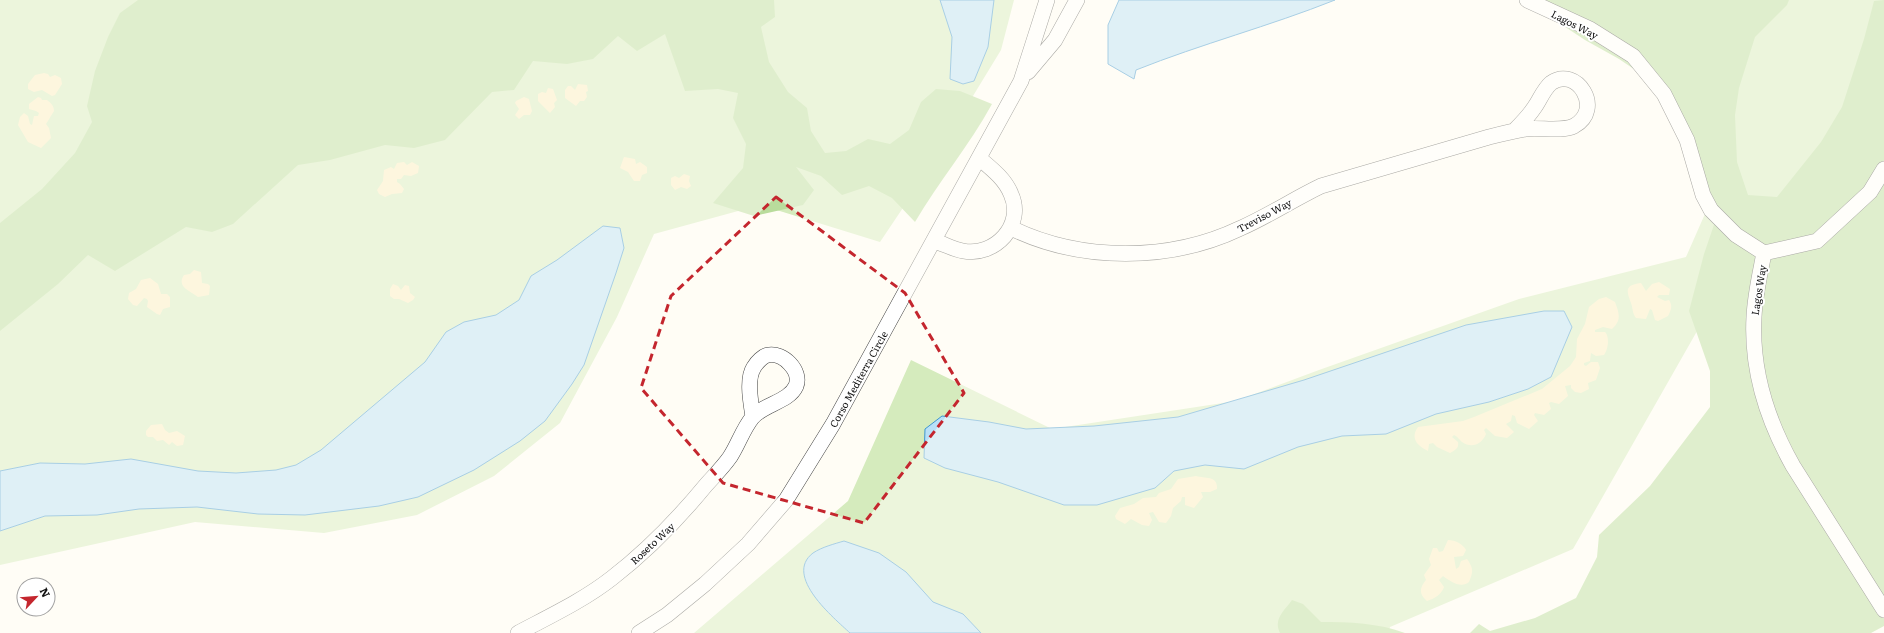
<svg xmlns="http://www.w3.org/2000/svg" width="1884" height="633" font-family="Literata,serif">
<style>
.green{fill:#d5ebbd}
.forest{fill:#b9dc9c}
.sand{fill:#fbeec1}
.water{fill:#b9e0f7;stroke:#3f96cf}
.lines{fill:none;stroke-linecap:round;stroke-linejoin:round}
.street-casing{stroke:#444;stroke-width:16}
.street{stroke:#fff;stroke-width:15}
.marked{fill:none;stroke:#c4262e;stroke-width:3;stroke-dasharray:8 5;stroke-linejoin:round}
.labels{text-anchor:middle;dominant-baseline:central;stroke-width:4;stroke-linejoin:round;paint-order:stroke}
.street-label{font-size:10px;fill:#111;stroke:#fff}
</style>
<rect width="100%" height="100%" fill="#fffdf5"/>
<path class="green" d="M 0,0 L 1014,0 L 1001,50 L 923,178 L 880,242 L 760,205 L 654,234 L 617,317 L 560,423 L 494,476 L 417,515 L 324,533 L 195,522 L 0,565 Z
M 1638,0 L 1884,0 L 1884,89 L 1721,289 L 1573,549 L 1390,627 L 1388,633 L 694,633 L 848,501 L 911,360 L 1052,429 L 1236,401 L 1319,370 L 1519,299 L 1686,257 L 1730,157 Z"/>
<path class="forest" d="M 138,0 L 774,0 L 775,17 L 761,27 L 769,62 L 788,92 L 807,108 L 811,131 L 825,153 L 846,151 L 868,139 L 890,144 L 909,130 L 921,102 L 936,89 L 960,91 L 992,104 C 969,146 939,181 915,222 L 892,198 L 869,186 L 842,195 L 821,176 L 796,167 L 814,190 L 803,205 L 754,216 L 713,203 L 743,168 L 746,144 L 733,118 L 738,93 L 718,89 L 685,91 L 665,34 L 637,51 L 618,36 L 593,59 L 567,64 L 533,61 L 514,90 L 492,92 L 445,140 L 414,148 L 385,145 L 330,160 L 298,165 L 233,224 L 212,232 L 186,227 L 115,271 L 88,255 L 58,284 L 0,331 L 0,223 L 42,189 L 75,153 L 92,122 L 87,106 L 95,71 L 108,37 L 120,13 Z
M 1528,0 L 1789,0 L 1787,5 L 1755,37 L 1739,88 L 1735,115 L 1737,162 L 1748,195 L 1777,197 L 1821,142 L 1842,107 L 1864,39 L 1874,1 L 1884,0 L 1884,626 L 1871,633 L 1470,633 L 1479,624 L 1490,631 L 1535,618 L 1576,598 L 1597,557 L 1599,535 L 1650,486 L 1710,407 L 1710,371 L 1689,311 L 1704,254 L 1718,213 L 1686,139 L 1650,80 L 1619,59 L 1585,40 L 1544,13 Z
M 1292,600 L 1303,604 L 1321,622 C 1349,622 1379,623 1405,633 L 1280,633 C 1273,619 1284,611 1292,600 Z"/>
<path class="sand" d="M 44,73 L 48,74 L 50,77 L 55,75 L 61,78 L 62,84 L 55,95 L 52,96 L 42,90 L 34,92 L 28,89 L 28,84 L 35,75 Z
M 578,84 L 587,85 L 588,91 L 586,92 L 587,97 L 584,101 L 580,101 L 576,106 L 565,98 L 565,90 L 568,86 L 571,86 L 575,90 Z
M 548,88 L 553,89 L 557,100 L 554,103 L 555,107 L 550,113 L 538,101 L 538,94 L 542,92 L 546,93 Z
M 38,97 L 41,98 L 42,100 L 47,100 C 51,103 54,106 54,111 L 46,124 L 49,128 L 51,138 L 41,148 L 28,142 L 18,125 L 20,117 L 24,113 L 28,116 L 30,124 L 32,125 L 34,116 L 38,116 L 39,113 L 36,111 L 29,109 L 29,104 Z
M 524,97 L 529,99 L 532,111 L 530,115 L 524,115 L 519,119 L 515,115 L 519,109 L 515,103 L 516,101 Z
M 624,157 L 635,159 L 636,164 L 640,162 L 647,167 L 647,173 L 642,175 L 640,181 L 634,181 L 628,172 L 620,168 Z
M 404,162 L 407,165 L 412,162 L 419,166 L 418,173 L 411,176 L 404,175 L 401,179 L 397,179 L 397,182 L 400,184 L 404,189 L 402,193 L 392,194 L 385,197 L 379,194 L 377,190 L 383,181 L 384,170 L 391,167 L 394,169 L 397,163 Z
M 684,174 L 690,176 L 689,181 L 691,186 L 687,189 L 681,187 L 675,190 L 671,185 L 671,178 L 675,176 L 679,178 Z
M 194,270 L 201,272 L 202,283 L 208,284 L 210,286 L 209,295 L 198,297 C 190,291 176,287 184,275 L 190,274 Z
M 150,278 L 158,284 L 161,294 L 167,294 L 170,297 L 170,307 L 163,309 L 160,315 L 157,314 L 147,307 L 148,301 L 147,299 L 144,298 L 137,306 L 133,305 L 128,299 L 129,293 L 136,289 L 141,280 Z
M 1659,282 L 1670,289 L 1669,295 L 1659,295 L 1657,297 L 1665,301 L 1669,300 C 1673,306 1671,310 1668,316 L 1658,321 L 1655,320 L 1652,310 L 1650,309 L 1646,319 L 1636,318 C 1632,313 1633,308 1631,303 C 1626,290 1625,285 1641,283 L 1646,291 L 1652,284 Z
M 393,284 L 398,286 L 401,290 L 405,285 L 409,286 L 410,293 L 415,297 L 413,300 L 408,303 L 399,299 L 394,299 L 390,296 L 390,289 Z
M 1606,297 L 1615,302 C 1619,313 1622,320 1612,329 L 1603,327 L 1595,330 L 1595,332 L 1605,332 C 1610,337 1608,350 1604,355 L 1596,356 L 1591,353 L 1590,361 L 1584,363 L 1584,365 L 1586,366 L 1591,362 L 1598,362 L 1600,368 L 1596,380 L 1588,383 L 1589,389 L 1581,393 L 1575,392 L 1571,388 L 1571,385 L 1565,386 L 1568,396 L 1559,404 L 1551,402 L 1549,403 L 1551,409 L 1544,415 L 1535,413 L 1534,415 L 1538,421 L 1529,429 L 1517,423 L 1515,416 L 1512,415 L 1511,421 L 1506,424 L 1514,432 L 1507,438 L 1495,436 L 1486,428 L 1484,430 L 1486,434 C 1482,444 1472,449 1462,442 C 1459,439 1458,437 1454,435 L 1452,437 L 1458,442 C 1459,448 1456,450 1450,453 L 1437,447 L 1433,443 L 1429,444 L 1428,451 C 1417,446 1410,438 1418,427 L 1463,421 L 1474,417 L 1542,389 L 1570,366 L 1576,357 L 1577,339 L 1585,324 L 1589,307 L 1599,299 Z
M 162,424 L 165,430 L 169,433 L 177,431 L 185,436 L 183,445 L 177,446 L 172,442 L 169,445 L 163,440 L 157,441 L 153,437 L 148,437 L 146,435 L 146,431 L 151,425 Z
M 1196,476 C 1205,479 1218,475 1217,489 L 1210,492 L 1201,492 L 1203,497 L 1194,508 L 1185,505 L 1185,497 L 1182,497 L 1181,501 L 1173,508 L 1171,516 L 1166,523 L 1159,522 L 1153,512 L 1149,513 L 1152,520 L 1149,526 L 1142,525 L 1131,519 L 1125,524 L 1116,519 L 1115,516 L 1120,508 L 1134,504 L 1143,498 L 1156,497 L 1159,493 L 1171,489 L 1178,479 Z
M 1448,540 C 1455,540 1463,544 1466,550 L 1463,556 L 1454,557 L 1456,569 L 1459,567 L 1461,561 L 1467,559 C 1474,569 1473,572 1469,582 C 1461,589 1450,581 1443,576 L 1439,580 L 1444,587 C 1442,594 1434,599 1427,601 C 1418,594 1420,587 1426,580 L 1424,575 L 1431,565 L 1429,559 L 1433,548 L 1437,548 L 1439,552 L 1443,551 Z"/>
<path class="water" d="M 940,0 L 994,0 L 988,47 L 974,81 L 963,84 L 950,79 L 952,37 Z
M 1119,0 L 1335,0 C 1270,26 1201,44 1136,70 L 1134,79 L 1108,64 L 1108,25 Z
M 603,226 L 620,228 L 624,248 L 616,273 L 584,365 L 572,384 L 545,421 L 520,441 L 474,470 L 418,497 L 379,506 L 305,515 L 258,514 L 197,507 L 139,509 L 97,515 L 45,516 L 0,531 L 0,471 L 40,463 L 85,464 L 131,459 L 198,471 L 236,473 L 276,470 L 296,465 L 321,450 L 425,362 L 446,332 L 464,322 L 496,315 L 519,300 L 531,276 L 557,260 Z
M 1544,311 L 1564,311 L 1572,327 L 1551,377 L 1528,389 L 1489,402 L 1436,414 L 1386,434 L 1342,436 L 1298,447 L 1244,469 L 1205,465 L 1174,471 L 1155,488 L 1097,505 L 1064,505 L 998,482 L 945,468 L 924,458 L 925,429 L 942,416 L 989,422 L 1026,429 L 1094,426 L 1178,417 L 1304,380 L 1466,325 Z
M 844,541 L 879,553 L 906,572 L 933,602 L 963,614 L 981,633 L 850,633 C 834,618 783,576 813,553 C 822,547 834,544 844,541 Z"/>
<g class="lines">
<g class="street-casing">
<path id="street" d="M 1527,0 L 1590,29 L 1633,56 L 1664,94 L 1687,140 L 1703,195 L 1711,210 L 1736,235 L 1764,253 C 1760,274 1755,295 1754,317 C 1751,371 1767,420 1793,466 L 1884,610
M 1028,72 L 1055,40 L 1077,0
M 1011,228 C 1081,262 1170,262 1241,228 C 1268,216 1294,199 1321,186 L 1489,137 C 1501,134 1513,131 1525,129 C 1539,127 1562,132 1574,126 C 1605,109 1576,65 1551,83 C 1543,90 1540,100 1534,108 C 1528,117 1521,124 1514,131
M 934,241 C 944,244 953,249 963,251 C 995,257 1025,225 1011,194 C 1005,179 992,169 979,158
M 1764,253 L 1817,241 L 1870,192 L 1884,169
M 518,633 C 550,616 584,600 612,578 C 647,551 678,519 706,485 C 714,476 723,467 730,457 C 738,445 743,429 752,418 C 763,404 789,402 796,386 C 802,371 783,352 768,355 C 763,356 757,362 754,367 C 746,379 751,403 753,417
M 639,633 L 667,615 L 705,584 L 748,544 L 786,500 L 833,424 L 1021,81 L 1047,0"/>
</g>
<use href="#street" class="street"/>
</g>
<path d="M0 0H1884V633H0ZM 776,197 L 905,293 L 964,393 L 864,523 L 723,483 L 641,388 L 671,296 Z" fill="#fffdf5" fill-opacity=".55" fill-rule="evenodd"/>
<path class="marked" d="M 776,197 L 905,293 L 964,393 L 864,523 L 723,483 L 641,388 L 671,296 Z"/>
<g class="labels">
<g class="street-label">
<text transform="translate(1575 24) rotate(27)">Lagos Way</text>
<text transform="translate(1264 215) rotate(-28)">Treviso Way</text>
<text transform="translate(1758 290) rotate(-81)">Lagos Way</text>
<text transform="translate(858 379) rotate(-61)">Corso Mediterra Circle</text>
<text transform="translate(652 543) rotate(-43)">Roseto Way</text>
</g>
</g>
<g transform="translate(36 597) rotate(64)"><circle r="19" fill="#ffffff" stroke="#a0a0a0"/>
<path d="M0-3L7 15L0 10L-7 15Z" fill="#c4262e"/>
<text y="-6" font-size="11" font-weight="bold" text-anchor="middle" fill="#111111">N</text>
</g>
</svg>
